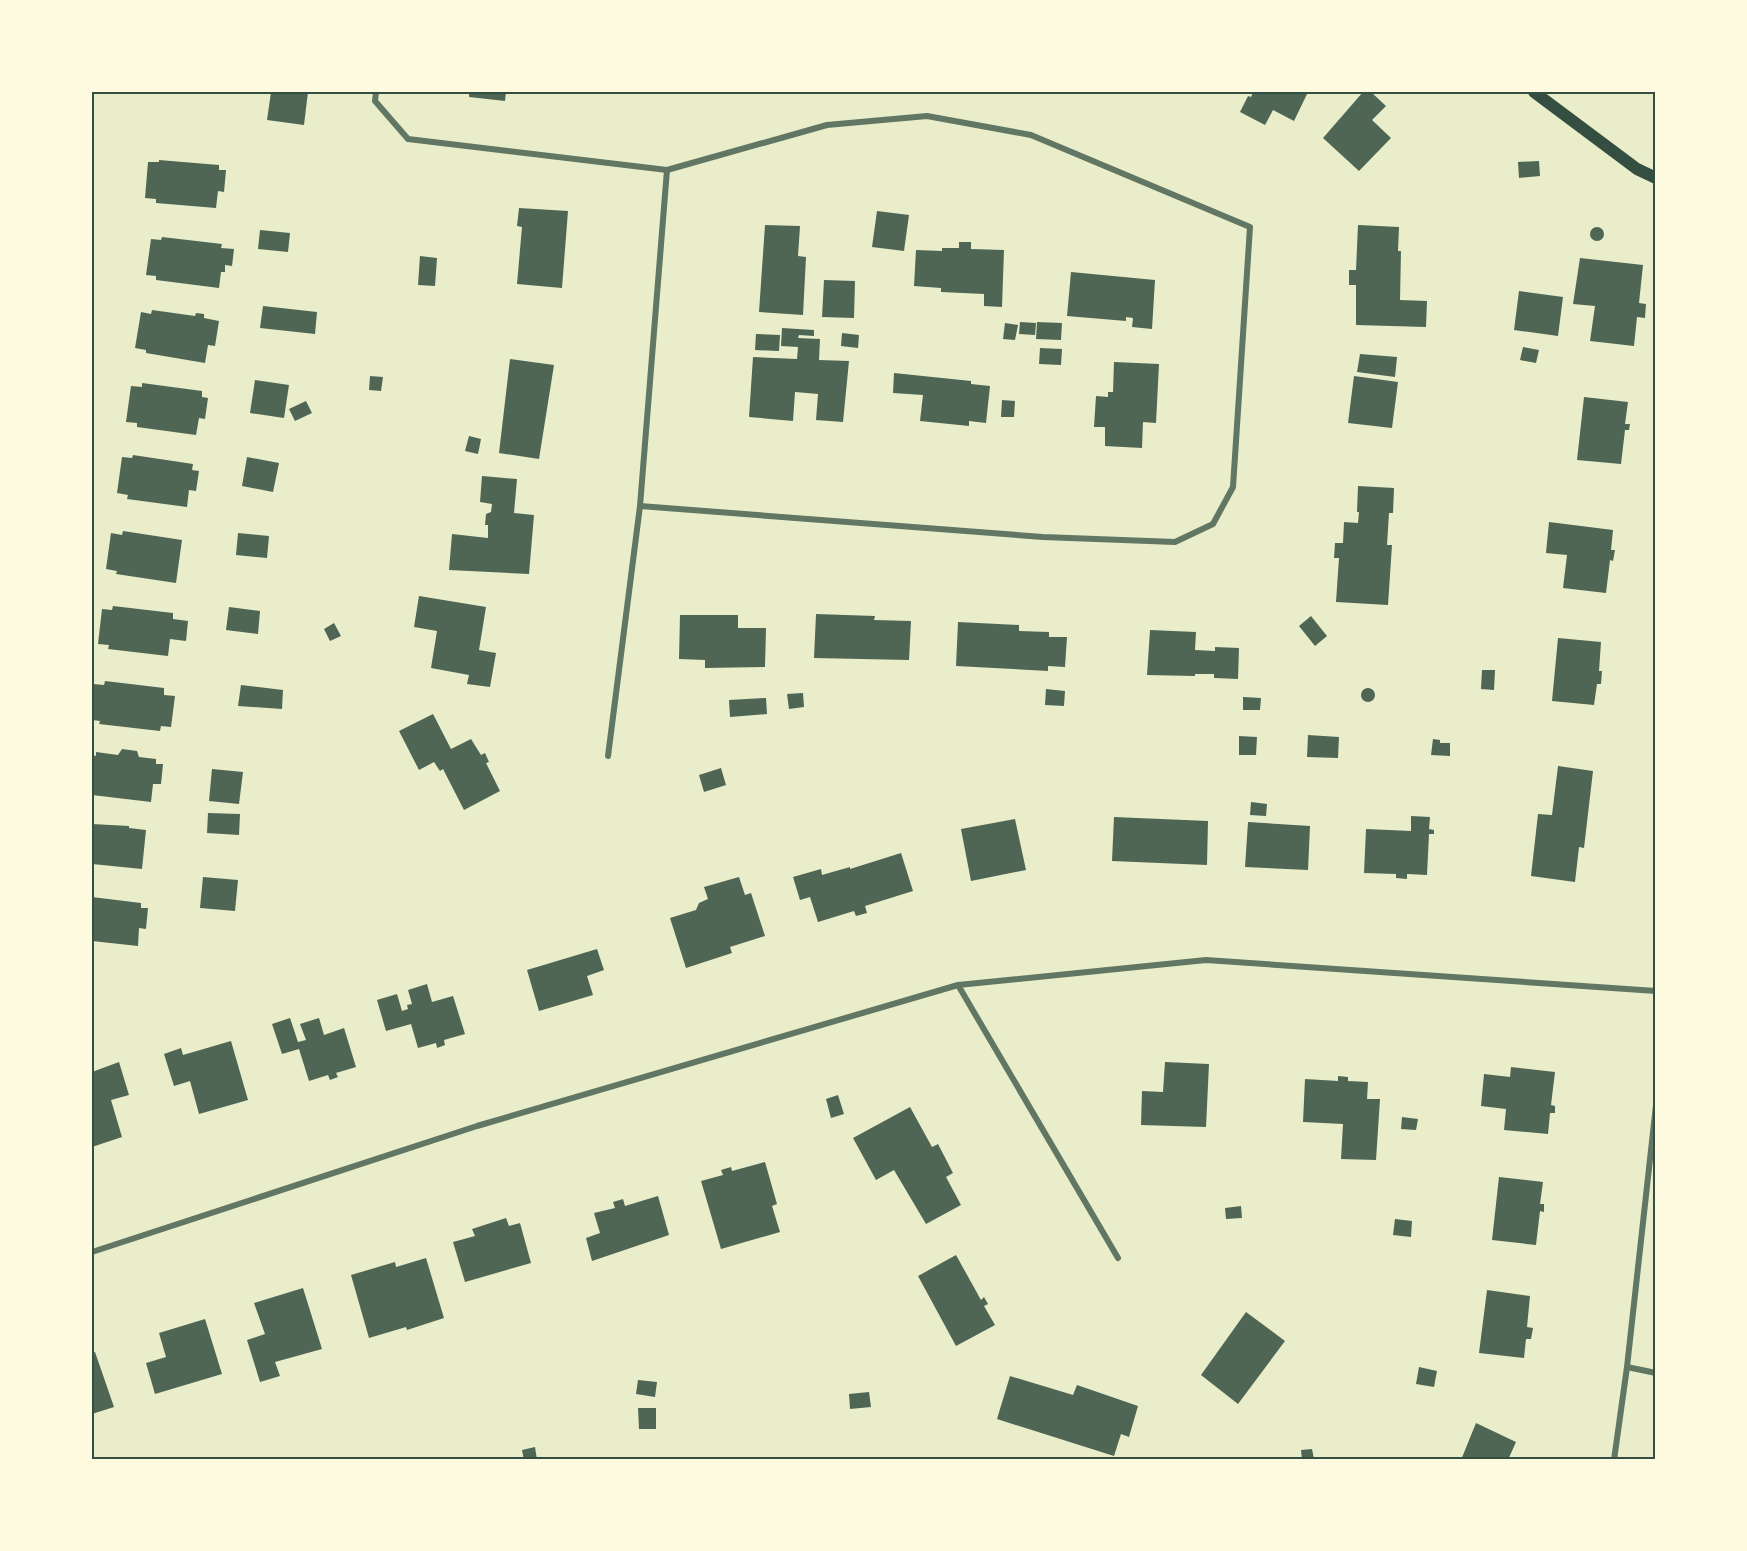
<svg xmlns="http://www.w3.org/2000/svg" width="1747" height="1551" font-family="'DM Sans',sans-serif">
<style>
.building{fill:#4f6655}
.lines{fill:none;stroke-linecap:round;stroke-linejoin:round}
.minor{stroke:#617663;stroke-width:6}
.secondary{stroke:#344e41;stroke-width:12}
.neatline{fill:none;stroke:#344e41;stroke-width:2}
</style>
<rect width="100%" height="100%" fill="#e9edc9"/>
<path class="building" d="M 271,92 L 308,92 L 304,125 L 267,120 Z
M 469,92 L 506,92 L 505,101 L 469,97 Z
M 1253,92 L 1308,92 L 1294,121 L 1273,110 L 1265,125 L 1240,112 L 1248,96 L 1251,97 Z
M 1363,92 L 1371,92 L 1386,106 L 1372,120 L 1391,138 L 1359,171 L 1323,138 Z
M 159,160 L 219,165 L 219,170 L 226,170 L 224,192 L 218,191 L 216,208 L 156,203 L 156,199 L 145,198 L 148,162 L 159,162 Z
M 1539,161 L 1540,176 L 1519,178 L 1518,162 Z
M 519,208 L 568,211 L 562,288 L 517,284 L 522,227 L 517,226 Z
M 877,211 L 909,215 L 904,251 L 872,247 Z
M 765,225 L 800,226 L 798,256 L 806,257 L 803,315 L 759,312 Z
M 1358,225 L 1399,227 L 1398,251 L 1401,251 L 1400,300 L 1427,301 L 1426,327 L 1356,325 L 1356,285 L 1349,285 L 1349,270 L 1356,270 Z
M1590 234a7 7 0 1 1 14 0a7 7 0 1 1-14 0Z
M 260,230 L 290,233 L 288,252 L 258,249 Z
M 162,237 L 222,244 L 221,248 L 234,249 L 232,266 L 225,265 L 225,272 L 221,272 L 219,288 L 156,280 L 156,276 L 146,275 L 151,239 L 161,240 Z
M 959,242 L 971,242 L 971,249 L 1004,250 L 1002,307 L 984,306 L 984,294 L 941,292 L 941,288 L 914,286 L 916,250 L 942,251 L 942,248 L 959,248 Z
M 420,256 L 437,258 L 435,286 L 418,285 Z
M 1580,258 L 1643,265 L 1639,303 L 1646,304 L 1645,318 L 1637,317 L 1634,346 L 1590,341 L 1595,306 L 1573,304 Z
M 1071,272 L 1155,280 L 1152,329 L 1132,327 L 1133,318 L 1126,317 L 1126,321 L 1067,316 Z
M 824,280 L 855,281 L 854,318 L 822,317 Z
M 1519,291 L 1563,297 L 1558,336 L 1514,330 Z
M 263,306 L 317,312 L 315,334 L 260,328 Z
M 152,310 L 195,316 L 196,313 L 204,314 L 204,318 L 219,321 L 215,346 L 208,345 L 205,363 L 146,353 L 146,350 L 135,348 L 141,312 L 151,314 Z
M 1020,322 L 1036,323 L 1035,335 L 1019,334 Z
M 1037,322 L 1062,323 L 1061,340 L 1036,339 Z
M 1005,323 L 1018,325 L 1015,340 L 1003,339 Z
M 782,328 L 814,330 L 814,336 L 799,335 L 798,338 L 820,339 L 819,360 L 849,361 L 843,422 L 816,420 L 818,394 L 795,392 L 793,421 L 749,417 L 753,357 L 797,359 L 798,347 L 781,346 Z
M 842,333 L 859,335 L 858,348 L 841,346 Z
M 756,334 L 780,335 L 779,351 L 755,350 Z
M 1523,347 L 1539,350 L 1536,363 L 1520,360 Z
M 1040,348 L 1062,349 L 1061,365 L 1039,364 Z
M 1360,354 L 1397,357 L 1395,377 L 1357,372 Z
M 510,359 L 554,365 L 539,459 L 499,453 Z
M 1114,362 L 1159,364 L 1156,423 L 1143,422 L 1142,448 L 1105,446 L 1105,427 L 1094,427 L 1096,396 L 1108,397 L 1108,392 L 1113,392 Z
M 894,373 L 971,381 L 971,384 L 990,386 L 986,423 L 969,421 L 969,426 L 920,421 L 923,395 L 893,393 Z
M 370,376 L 383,377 L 381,391 L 369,390 Z
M 1354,376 L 1398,382 L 1392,428 L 1348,423 Z
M 255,380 L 289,385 L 284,418 L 250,413 Z
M 142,383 L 202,391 L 202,397 L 208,398 L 205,419 L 199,418 L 196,435 L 137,427 L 137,423 L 126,422 L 131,386 L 142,387 Z
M 1584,397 L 1628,402 L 1625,424 L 1630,424 L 1629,430 L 1625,430 L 1621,464 L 1577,460 Z
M 1002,400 L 1015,401 L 1014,417 L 1001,417 Z
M 306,401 L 312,413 L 295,421 L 289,409 Z
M 469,436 L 481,439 L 478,454 L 465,451 Z
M 133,455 L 193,464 L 192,470 L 199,471 L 196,491 L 189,490 L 187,507 L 127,499 L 128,495 L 117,493 L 122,457 L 132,458 Z
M 247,457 L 279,463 L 273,492 L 242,486 Z
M 482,476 L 517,479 L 514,513 L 534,515 L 529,574 L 449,570 L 452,534 L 488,538 L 488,525 L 485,525 L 486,514 L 491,512 L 492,504 L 480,502 Z
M 1358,486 L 1394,488 L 1393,513 L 1389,513 L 1387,545 L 1392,545 L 1388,605 L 1336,602 L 1339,558 L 1334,558 L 1335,543 L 1343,543 L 1344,522 L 1358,523 L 1359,512 L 1357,512 Z
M 1549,522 L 1613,530 L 1611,550 L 1615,550 L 1613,561 L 1610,560 L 1606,593 L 1563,588 L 1567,555 L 1546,553 Z
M 123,531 L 182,540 L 176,583 L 116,574 L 117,571 L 106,569 L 111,533 L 122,535 Z
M 238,533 L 269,536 L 267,558 L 236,555 Z
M 419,596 L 486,607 L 479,650 L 496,653 L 490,687 L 467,684 L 469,675 L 431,668 L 437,631 L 414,627 Z
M 113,606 L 173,613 L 173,619 L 188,621 L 186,641 L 170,639 L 168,656 L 108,649 L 109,645 L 98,644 L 102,609 L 112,610 Z
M 229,607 L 260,611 L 258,634 L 226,630 Z
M 816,614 L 875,616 L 874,620 L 911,621 L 909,660 L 814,658 Z
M 680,615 L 738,615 L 738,628 L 766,628 L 765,667 L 705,668 L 705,660 L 679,659 Z
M 1311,616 L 1327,636 L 1315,646 L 1299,626 Z
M 958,622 L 1019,625 L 1019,631 L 1049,632 L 1049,637 L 1067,637 L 1065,667 L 1048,666 L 1048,671 L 956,666 Z
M 334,623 L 341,636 L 330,641 L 324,629 Z
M 1150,630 L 1196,632 L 1195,650 L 1215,651 L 1215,647 L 1239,648 L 1238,679 L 1214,678 L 1214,674 L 1195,674 L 1195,676 L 1147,675 Z
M 1558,638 L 1601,642 L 1599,671 L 1602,671 L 1601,684 L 1597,684 L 1594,705 L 1552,701 Z
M 1482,670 L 1495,670 L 1494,690 L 1481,689 Z
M 105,681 L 164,688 L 164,695 L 175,696 L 171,727 L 161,726 L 160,731 L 99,724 L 100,721 L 92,720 L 93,684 L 104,685 Z
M 241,685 L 283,690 L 282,709 L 238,706 Z
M1361 695a7 7 0 1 1 14 0a7 7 0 1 1-14 0Z
M 1046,689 L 1065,691 L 1064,706 L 1045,705 Z
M 803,693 L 804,707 L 789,709 L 787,694 Z
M 1243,697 L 1261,698 L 1260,710 L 1243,710 Z
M 766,698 L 767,714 L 730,717 L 729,700 Z
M 433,714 L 451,749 L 471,739 L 481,755 L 485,753 L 489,762 L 486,763 L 500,791 L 464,810 L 443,769 L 440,771 L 434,762 L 419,770 L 399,731 Z
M 1308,735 L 1339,737 L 1338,758 L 1307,757 Z
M 1239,736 L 1257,737 L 1256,755 L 1239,755 Z
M 1433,739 L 1440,740 L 1440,743 L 1450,743 L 1450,756 L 1431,755 Z
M 122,749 L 137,751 L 139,757 L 156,759 L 156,764 L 163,764 L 161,784 L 153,784 L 151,802 L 92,795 L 92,755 L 96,756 L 96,752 L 118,755 Z
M 1558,766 L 1593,771 L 1584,848 L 1579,847 L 1575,882 L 1531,876 L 1538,814 L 1552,815 Z
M 721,768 L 726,785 L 704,792 L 699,775 Z
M 212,769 L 243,772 L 239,804 L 209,801 Z
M 1251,802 L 1267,804 L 1266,816 L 1250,815 Z
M 208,813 L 240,814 L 239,835 L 207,833 Z
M 1411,816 L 1430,817 L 1429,829 L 1434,830 L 1434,834 L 1429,834 L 1427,875 L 1407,874 L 1407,879 L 1396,878 L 1396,874 L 1364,873 L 1366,829 L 1411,831 Z
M 1114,817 L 1208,821 L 1207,865 L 1112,861 Z
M 1015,819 L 1026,870 L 971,881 L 961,829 Z
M 1248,822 L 1310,826 L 1308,870 L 1245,867 Z
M 92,824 L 129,826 L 129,828 L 146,830 L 142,869 L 92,864 Z
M 901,853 L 913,891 L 865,906 L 867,913 L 856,916 L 854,911 L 818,922 L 810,897 L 800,900 L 793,877 L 821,869 L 822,875 L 850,867 L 850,869 Z
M 203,877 L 238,880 L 235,911 L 200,908 Z
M 739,877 L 745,895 L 751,893 L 765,936 L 730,947 L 732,953 L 686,968 L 670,918 L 696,910 L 699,903 L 708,899 L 704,887 Z
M 92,897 L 141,903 L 141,908 L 148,908 L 146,929 L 139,928 L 138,946 L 92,941 Z
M 597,949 L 604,970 L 587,976 L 593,995 L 539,1011 L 527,970 Z
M 427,984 L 432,1002 L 453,996 L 465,1034 L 444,1040 L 445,1045 L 437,1048 L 436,1043 L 418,1048 L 411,1024 L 386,1031 L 377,1000 L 397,994 L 402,1011 L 408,1009 L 407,1005 L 412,1004 L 408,990 Z
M 290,1018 L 298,1042 L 306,1040 L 300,1024 L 319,1018 L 324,1035 L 344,1028 L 356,1067 L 336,1073 L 338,1077 L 330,1080 L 328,1075 L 309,1081 L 299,1049 L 282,1054 L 272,1024 Z
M 231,1041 L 248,1100 L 199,1114 L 190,1081 L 174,1086 L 164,1054 L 181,1048 L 183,1055 Z
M 119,1062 L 129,1095 L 111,1100 L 122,1137 L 92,1147 L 92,1072 Z
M 1165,1062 L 1209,1064 L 1206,1127 L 1141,1125 L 1142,1091 L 1163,1092 Z
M 1511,1067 L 1555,1072 L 1551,1105 L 1555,1106 L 1555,1113 L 1550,1113 L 1548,1134 L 1504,1130 L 1506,1109 L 1481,1106 L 1484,1074 L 1510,1077 Z
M 1338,1076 L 1348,1077 L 1348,1081 L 1368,1082 L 1367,1099 L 1380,1099 L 1376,1160 L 1341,1159 L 1343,1124 L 1303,1122 L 1305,1079 L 1338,1081 Z
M 838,1095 L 844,1114 L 831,1118 L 826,1099 Z
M 910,1107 L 932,1147 L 938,1144 L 953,1173 L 946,1177 L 961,1205 L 926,1224 L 894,1170 L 876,1180 L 853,1138 Z
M 1402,1117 L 1418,1119 L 1416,1130 L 1401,1129 Z
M 765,1162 L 777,1204 L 772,1206 L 780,1232 L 721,1249 L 701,1181 L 723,1175 L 721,1170 L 731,1167 L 732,1171 Z
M 1499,1177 L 1543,1182 L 1540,1204 L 1544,1204 L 1544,1212 L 1540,1211 L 1536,1245 L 1492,1240 Z
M 658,1196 L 669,1235 L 592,1261 L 586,1238 L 600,1233 L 594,1213 L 615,1208 L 613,1202 L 623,1199 L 625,1206 Z
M 1241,1206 L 1242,1218 L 1226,1219 L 1225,1208 Z
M 506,1218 L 509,1226 L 520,1223 L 531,1263 L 465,1282 L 453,1242 L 475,1236 L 472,1229 Z
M 1395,1219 L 1412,1221 L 1411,1237 L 1393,1235 Z
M 956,1255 L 981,1300 L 984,1297 L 988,1304 L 984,1306 L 995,1325 L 956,1346 L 918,1276 Z
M 426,1258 L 444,1318 L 407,1330 L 406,1327 L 369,1338 L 351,1275 L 395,1262 L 396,1267 Z
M 303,1288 L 322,1349 L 275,1362 L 280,1376 L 260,1382 L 247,1340 L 265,1334 L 254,1303 Z
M 1487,1290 L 1530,1296 L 1527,1327 L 1533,1328 L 1531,1339 L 1526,1339 L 1524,1358 L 1479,1353 Z
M 1246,1312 L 1285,1341 L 1238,1404 L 1201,1375 Z
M 205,1319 L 222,1374 L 155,1394 L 146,1363 L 166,1357 L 159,1333 Z
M 95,1352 L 114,1407 L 92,1414 L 92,1353 Z
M 1419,1367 L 1437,1371 L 1434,1387 L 1416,1384 Z
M 1010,1376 L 1073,1395 L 1077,1385 L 1138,1406 L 1129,1437 L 1121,1434 L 1114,1456 L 997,1419 Z
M 638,1380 L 657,1382 L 655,1397 L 636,1394 Z
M 869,1392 L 871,1407 L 850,1409 L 849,1394 Z
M 638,1408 L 656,1408 L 656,1429 L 639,1429 Z
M 1476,1423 L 1516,1442 L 1508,1460 L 1461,1460 Z
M 535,1447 L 537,1460 L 524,1460 L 522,1450 Z
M 1312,1449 L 1314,1459 L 1302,1460 L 1301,1450 Z"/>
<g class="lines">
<path class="minor" d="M 376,92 L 375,101 L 408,139 L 667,170 L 827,125 L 927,116 L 1031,135 L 1250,227 L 1233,487 L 1213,524 L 1175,542 L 1043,537 L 640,506
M 608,756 L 640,506 L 667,170
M 958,985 L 1118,1258
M 92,1252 L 477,1126 L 958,985 L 1206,960 L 1656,991
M 1627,1367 L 1656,1373
M 1614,1460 L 1627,1367 L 1656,1105"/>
<path class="secondary" d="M 1534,92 L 1637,169 L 1656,178"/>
</g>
<rect width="1747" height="1551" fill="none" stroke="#fefae0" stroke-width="186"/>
<rect x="93" y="93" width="1561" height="1365" class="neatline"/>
</svg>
